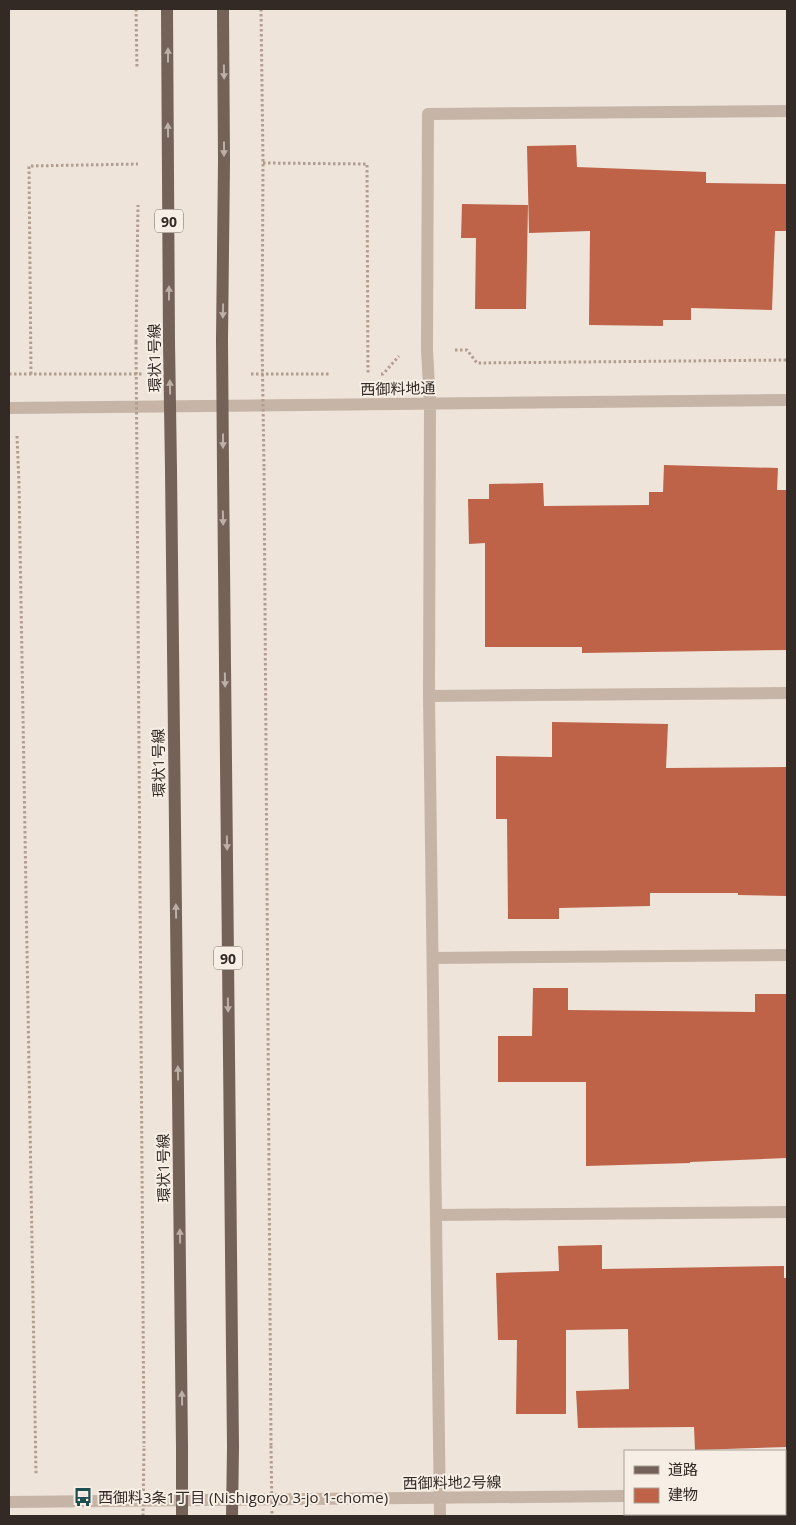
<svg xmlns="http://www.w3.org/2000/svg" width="796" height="1525" font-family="'Open Sans','Noto Sans JP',sans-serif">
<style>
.building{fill:#be6348}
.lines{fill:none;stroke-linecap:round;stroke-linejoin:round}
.path{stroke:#b29e90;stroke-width:3;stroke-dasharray:2.5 2.5;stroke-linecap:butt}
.minor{stroke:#c6b4a6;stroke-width:12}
.major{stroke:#746158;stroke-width:12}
.path-bridge{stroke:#b29e90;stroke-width:3;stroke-dasharray:2.5 2.5;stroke-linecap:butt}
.major-bridge{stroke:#746158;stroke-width:12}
.oneway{fill:#bcafa6}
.labels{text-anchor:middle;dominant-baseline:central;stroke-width:4;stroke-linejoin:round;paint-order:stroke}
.shield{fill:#f7efe5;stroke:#6e655f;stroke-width:1}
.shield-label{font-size:14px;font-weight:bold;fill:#332a26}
.street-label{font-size:15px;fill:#332a26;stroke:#f7efe5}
.poi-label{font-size:15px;fill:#332a26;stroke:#f7efe5;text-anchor:start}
</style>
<rect width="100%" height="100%" fill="#efe4d9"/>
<path class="building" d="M 576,145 L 577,167 L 706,172 L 706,183 L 787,184 L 787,231 L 775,231 L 772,310 L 691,308 L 691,320 L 663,320 L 663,326 L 589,325 L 590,231 L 529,233 L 527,146 Z
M 462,204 L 528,205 L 526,309 L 475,309 L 476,238 L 461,238 Z
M 664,465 L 778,468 L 777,490 L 787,490 L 787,650 L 582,653 L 582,647 L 485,647 L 485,543 L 469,544 L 468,499 L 489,499 L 489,484 L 543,483 L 544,506 L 649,505 L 649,492 L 663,492 Z
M 552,722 L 668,724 L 666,768 L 787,767 L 787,896 L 738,895 L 738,893 L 650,893 L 650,906 L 559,908 L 559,919 L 508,919 L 507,819 L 496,819 L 496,756 L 552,757 Z
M 533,988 L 568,988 L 568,1010 L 755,1012 L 755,994 L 787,994 L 787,1158 L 690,1162 L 690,1163 L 586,1166 L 586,1082 L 498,1082 L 498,1036 L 532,1036 Z
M 602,1245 L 602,1269 L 784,1266 L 784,1278 L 787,1278 L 787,1447 L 695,1450 L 694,1427 L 578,1428 L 576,1391 L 629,1389 L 628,1329 L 566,1330 L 566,1414 L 516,1414 L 517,1340 L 498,1340 L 496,1273 L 559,1271 L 558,1246 Z"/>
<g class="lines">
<path class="path" d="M 136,9 L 137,69
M 261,9 L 263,163 L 262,339
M 263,163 L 367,164 L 368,374
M 136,342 L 138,205
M 455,350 L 467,350 L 477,363 L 787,360
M 9,374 L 142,374
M 31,374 L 29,166 L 138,164
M 251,374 L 330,374
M 381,374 L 383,374 L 399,356
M 17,436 L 19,484 L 36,1474
M 264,468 L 271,1446
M 137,471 L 144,1447"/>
<path class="minor" d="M 9,408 L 787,400
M 429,696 L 787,693
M 433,958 L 787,955
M 437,1215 L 787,1212
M 785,1494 L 787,1494
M 9,1502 L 625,1496
M 440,1516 L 429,696 L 430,404 L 427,350 L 428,114 L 787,111"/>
<path class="major" d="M 167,9 L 169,342
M 222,340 L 224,162 L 223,9
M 223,469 L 233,1447
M 171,470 L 182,1447"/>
<path class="path-bridge" d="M 262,339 L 264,468
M 136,342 L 137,471
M 271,1446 L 272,1516
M 143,1516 L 144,1447"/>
<path class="major-bridge" d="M 222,340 L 223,469
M 169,342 L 171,470
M 182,1516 L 182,1447
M 232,1516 L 233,1447"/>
</g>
<defs><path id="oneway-solid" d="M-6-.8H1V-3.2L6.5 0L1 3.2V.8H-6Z" transform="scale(1.25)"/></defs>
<g class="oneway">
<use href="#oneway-solid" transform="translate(168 55) rotate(-90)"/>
<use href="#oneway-solid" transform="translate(224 72) rotate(89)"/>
<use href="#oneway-solid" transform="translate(168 130) rotate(-91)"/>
<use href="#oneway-solid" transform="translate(224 149) rotate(90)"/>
<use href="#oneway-solid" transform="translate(169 293) rotate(-90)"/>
<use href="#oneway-solid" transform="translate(223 311) rotate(91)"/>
<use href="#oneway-solid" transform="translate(170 387) rotate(-91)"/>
<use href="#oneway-solid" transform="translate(223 441) rotate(90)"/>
<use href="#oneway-solid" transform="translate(223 518) rotate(89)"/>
<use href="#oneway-solid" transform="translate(225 680) rotate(89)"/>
<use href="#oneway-solid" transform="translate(227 843) rotate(89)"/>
<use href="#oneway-solid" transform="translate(176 911) rotate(-91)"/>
<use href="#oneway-solid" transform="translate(228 1005) rotate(89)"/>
<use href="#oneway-solid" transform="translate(178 1073) rotate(-91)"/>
<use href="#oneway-solid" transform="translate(180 1236) rotate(-91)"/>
<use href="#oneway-solid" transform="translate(182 1398) rotate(-91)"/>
</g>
<defs>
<g id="bus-bare" transform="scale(1.5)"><path d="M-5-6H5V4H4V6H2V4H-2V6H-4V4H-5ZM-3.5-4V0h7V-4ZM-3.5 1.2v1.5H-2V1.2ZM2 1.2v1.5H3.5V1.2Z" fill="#1f4e51" stroke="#f7efe5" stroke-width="2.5" paint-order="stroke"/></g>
</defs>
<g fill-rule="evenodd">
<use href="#bus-bare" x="83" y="1497"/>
</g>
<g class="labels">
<g class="shield">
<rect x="155" y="209.5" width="28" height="23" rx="4"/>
<rect x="214" y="946.5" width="28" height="23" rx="4"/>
</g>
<g class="shield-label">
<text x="169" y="221">90</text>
<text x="228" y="958">90</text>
</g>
<g class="street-label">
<text transform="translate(154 358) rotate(-91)">環状1号線</text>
<text transform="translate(398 388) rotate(-1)">西御料地通</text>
<text transform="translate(158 763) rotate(-91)">環状1号線</text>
<text transform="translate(163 1168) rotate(-91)">環状1号線</text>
<text transform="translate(452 1482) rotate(-1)">西御料地2号線</text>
</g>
<g class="poi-label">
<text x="98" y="1497">西御料3条1丁目 (Nishigoryo 3-jo 1-chome)</text>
</g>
</g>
<rect width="796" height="1525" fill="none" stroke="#332a26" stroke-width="20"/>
<rect x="624" y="1450" width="162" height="65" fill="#f7efe5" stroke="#a9a099"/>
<rect x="634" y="1466" width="25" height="8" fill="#746158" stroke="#a9a099"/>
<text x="668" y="1475" font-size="15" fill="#332a26">道路</text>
<rect x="634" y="1488" width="25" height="15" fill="#be6348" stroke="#a9a099"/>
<text x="668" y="1500" font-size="15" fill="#332a26">建物</text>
</svg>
